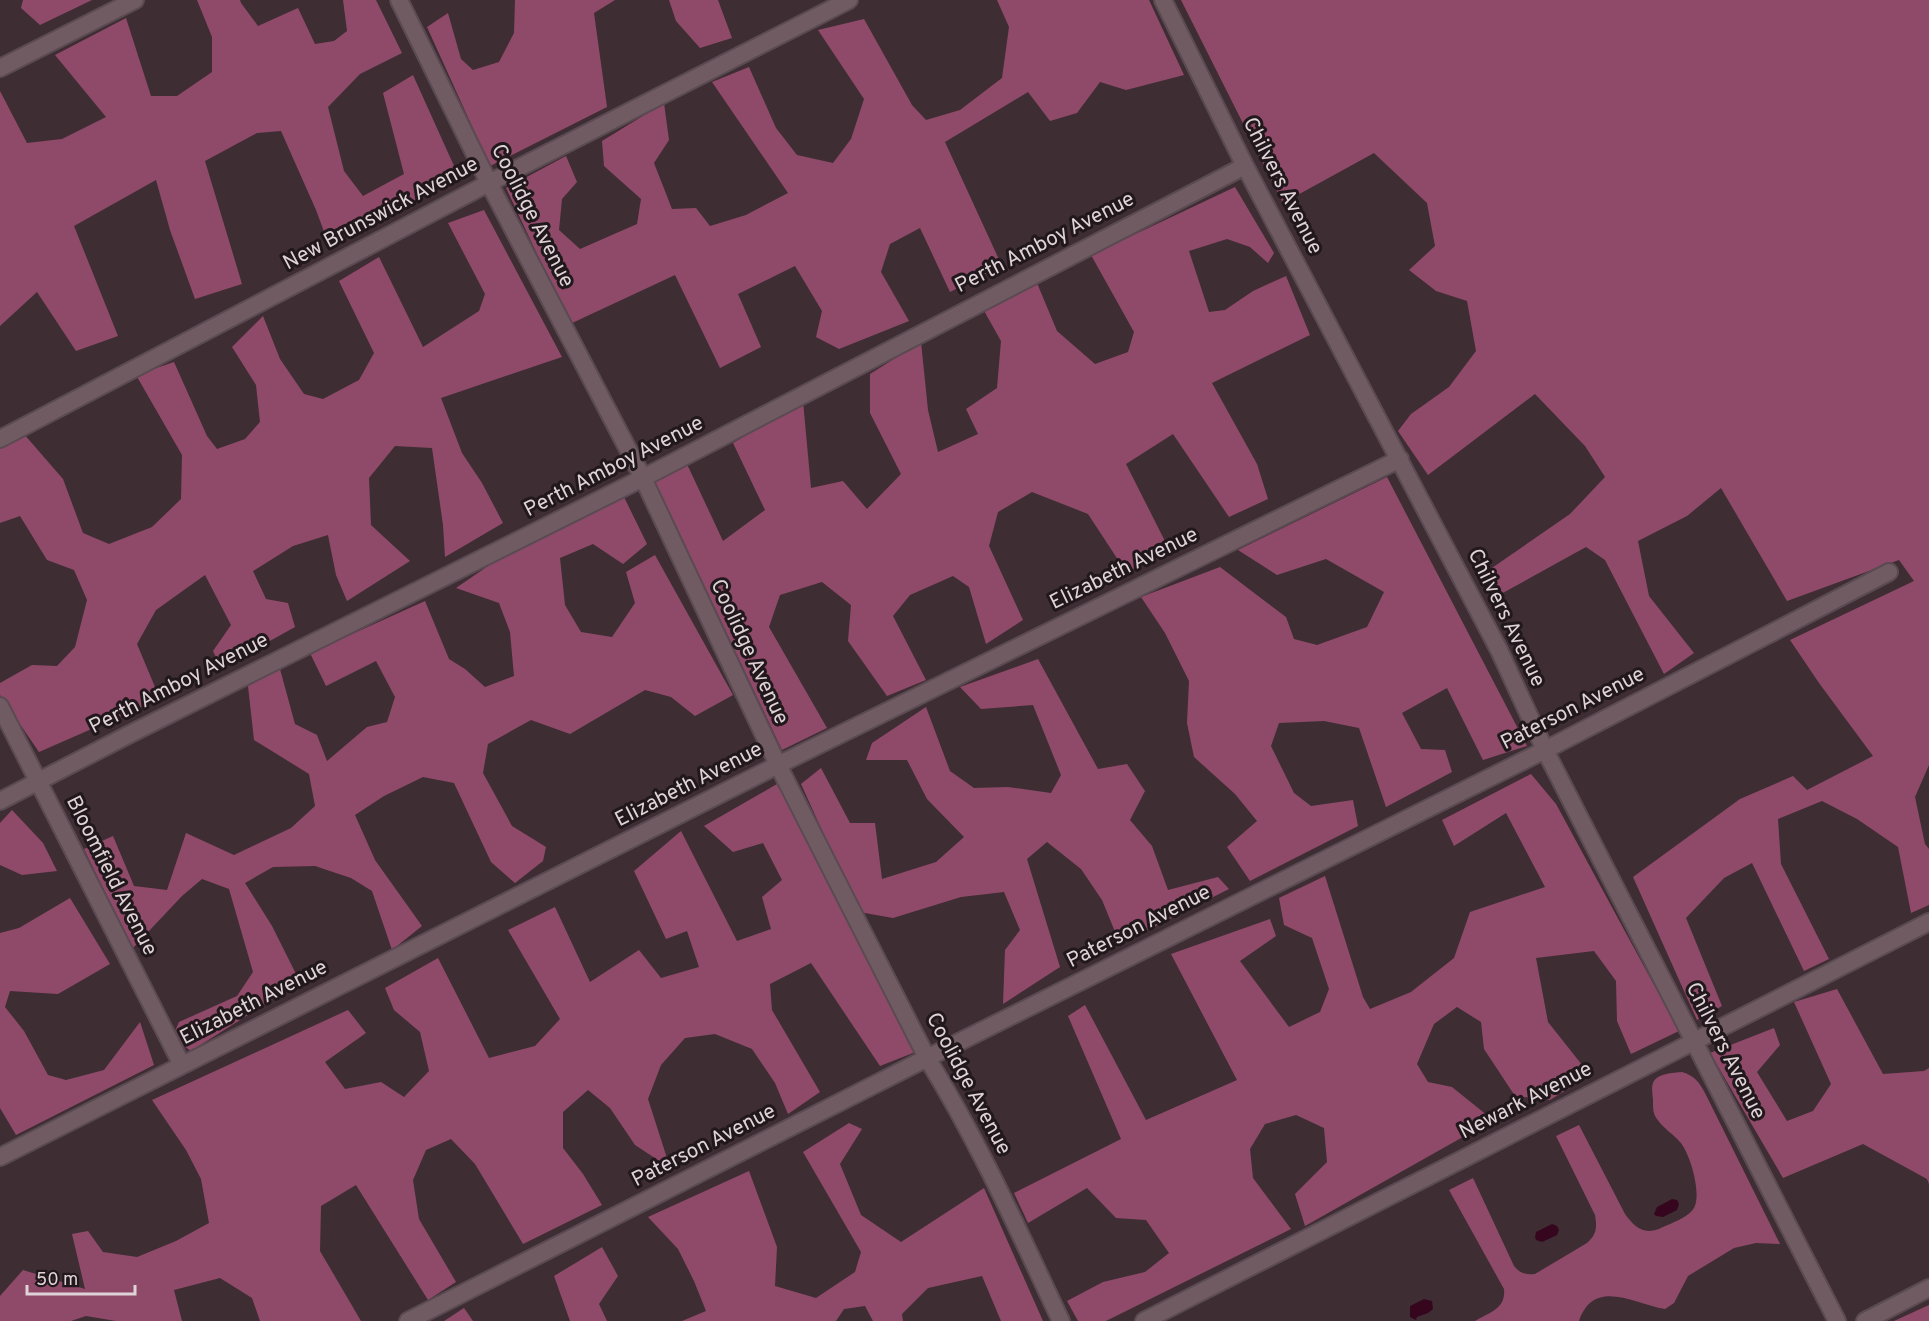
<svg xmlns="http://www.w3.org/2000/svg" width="1929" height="1321" font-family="Overpass,sans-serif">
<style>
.forest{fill:#904a69}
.water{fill:#36061f}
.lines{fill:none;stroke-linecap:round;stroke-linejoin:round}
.minor-casing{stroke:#5a4a51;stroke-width:20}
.minor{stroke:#705b63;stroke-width:16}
.labels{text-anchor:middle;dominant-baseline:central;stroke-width:6;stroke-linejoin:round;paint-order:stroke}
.street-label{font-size:21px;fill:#dfd3d8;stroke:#21181c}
</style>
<rect width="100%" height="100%" fill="#3f2d34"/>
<path class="forest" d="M 23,0 L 92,0 L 40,25 L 21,8 Z
M 197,0 L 240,0 L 241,3 L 258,26 L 298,8 L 315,44 L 334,41 L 347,31 L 343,0 L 376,0 L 402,53 L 360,74 L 328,107 L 344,171 L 363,196 L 404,174 L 383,93 L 413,75 L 459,177 L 329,245 L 316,210 L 281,131 L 257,133 L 205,161 L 242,284 L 195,299 L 170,230 L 156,180 L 74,226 L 118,336 L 76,351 L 37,292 L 0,326 L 0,91 L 27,143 L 62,139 L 106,117 L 55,55 L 126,18 L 151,96 L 177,96 L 212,72 L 212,37 Z
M 515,0 L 615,0 L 594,13 L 607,107 L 490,166 L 427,27 L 448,13 L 461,59 L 473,70 L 499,62 L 514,33 Z
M 669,0 L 718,0 L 732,38 L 700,48 L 676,21 Z
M 997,0 L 1149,0 L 1184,75 L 1126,90 L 1100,82 L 1077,113 L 1050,121 L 1028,92 L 945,142 L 1002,266 L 950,292 L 920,228 L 890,244 L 881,272 L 909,321 L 839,349 L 816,337 L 822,311 L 795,266 L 738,294 L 761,347 L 720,368 L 675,275 L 570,324 L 506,188 L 566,156 L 577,182 L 562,199 L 559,230 L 580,249 L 637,224 L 641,199 L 604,166 L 602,141 L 664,103 L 669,140 L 654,163 L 672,209 L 696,208 L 710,226 L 746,215 L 788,193 L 712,82 L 749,67 L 776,128 L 797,155 L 833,163 L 851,139 L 864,99 L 818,30 L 864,19 L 912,105 L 926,120 L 960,110 L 1002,78 L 1009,27 Z
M 1181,0 L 1929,0 L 1929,765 L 1915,797 L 1925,844 L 1929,849 L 1929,905 L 1911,913 L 1898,847 L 1857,819 L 1822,801 L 1778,819 L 1781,864 L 1829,959 L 1804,971 L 1752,863 L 1724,878 L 1686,918 L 1722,1006 L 1697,1020 L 1633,877 L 1740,799 L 1793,776 L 1807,790 L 1873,756 L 1819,683 L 1790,640 L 1914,581 L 1899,560 L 1787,601 L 1721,488 L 1687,516 L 1638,541 L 1649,596 L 1694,653 L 1664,674 L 1605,560 L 1586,547 L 1501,594 L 1489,570 L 1570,514 L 1605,477 L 1585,446 L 1535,394 L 1428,475 L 1398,431 L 1411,414 L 1449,387 L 1476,351 L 1467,301 L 1436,291 L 1409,270 L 1435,246 L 1427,203 L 1374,153 L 1283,203 Z
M 1235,187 L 1274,253 L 1268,263 L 1250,247 L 1227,239 L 1189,251 L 1209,312 L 1225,310 L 1253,291 L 1286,276 L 1310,335 L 1212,383 L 1257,464 L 1268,499 L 1229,517 L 1173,434 L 1126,464 L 1171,553 L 1126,572 L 1088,514 L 1032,492 L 998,512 L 989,546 L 1023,620 L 986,644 L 969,587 L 953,576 L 910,595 L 893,616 L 926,680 L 887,696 L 848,641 L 851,605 L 822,582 L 780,595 L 769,627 L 827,728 L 782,750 L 653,478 L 686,462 L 723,541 L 765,510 L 733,443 L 803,401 L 811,488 L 843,481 L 867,509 L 901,474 L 870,413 L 870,374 L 921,342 L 928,410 L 938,452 L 978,434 L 966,409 L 997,388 L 1001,341 L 983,309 L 1037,283 L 1057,331 L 1095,364 L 1128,352 L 1134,332 L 1091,255 Z
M 484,210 L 562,357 L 441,398 L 462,453 L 482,483 L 503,523 L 445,557 L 443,525 L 432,448 L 395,446 L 369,478 L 371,525 L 410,561 L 347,601 L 336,575 L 328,535 L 293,546 L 253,571 L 266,599 L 288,603 L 295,627 L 221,668 L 213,651 L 231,625 L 205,575 L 156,610 L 137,644 L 160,699 L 39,752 L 0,695 L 0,683 L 32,665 L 57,666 L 75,647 L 87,600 L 74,570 L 47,560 L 20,516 L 0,523 L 0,445 L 23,433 L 63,479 L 83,533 L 109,544 L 152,527 L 181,499 L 182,455 L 136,375 L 174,362 L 207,436 L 217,449 L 245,439 L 260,422 L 256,385 L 232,347 L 263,316 L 280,359 L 304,394 L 323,399 L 359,380 L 374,353 L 339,281 L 379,257 L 423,347 L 479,311 L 485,294 L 448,223 Z
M 1387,477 L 1527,746 L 1483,760 L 1447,688 L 1402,713 L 1421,749 L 1445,750 L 1452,772 L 1386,807 L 1359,728 L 1324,721 L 1279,723 L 1271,746 L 1294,793 L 1311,806 L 1353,800 L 1358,826 L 1250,881 L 1227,847 L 1257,821 L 1235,794 L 1194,757 L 1187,723 L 1189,681 L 1165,633 L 1141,597 L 1220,567 L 1286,617 L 1294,639 L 1317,645 L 1367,627 L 1384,592 L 1326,559 L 1277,575 L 1238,550 Z
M 624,497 L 647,544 L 623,564 L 593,544 L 560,558 L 565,605 L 581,632 L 612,637 L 635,603 L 626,572 L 655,555 L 733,695 L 695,716 L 671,697 L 645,690 L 570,734 L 531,720 L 488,744 L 483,773 L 512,826 L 546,847 L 543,861 L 515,883 L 491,862 L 454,783 L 423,777 L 384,796 L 355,815 L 375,860 L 422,926 L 392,950 L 372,891 L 351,878 L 315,866 L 273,867 L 245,883 L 272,926 L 300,982 L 191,1051 L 172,1038 L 179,1022 L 237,996 L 253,972 L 229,889 L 202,879 L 182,896 L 132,949 L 84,849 L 113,836 L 134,886 L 167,890 L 186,833 L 234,855 L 291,828 L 315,806 L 309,774 L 254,740 L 248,686 L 280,669 L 295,724 L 317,735 L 327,761 L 367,727 L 387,722 L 395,697 L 376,661 L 326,686 L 310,653 L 425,601 L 449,659 L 465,669 L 485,687 L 514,676 L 510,632 L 499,603 L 456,588 L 501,557 Z
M 1038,659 L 1098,769 L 1127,764 L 1145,791 L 1130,820 L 1152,846 L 1168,890 L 1218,877 L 1229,889 L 1120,944 L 1102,900 L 1081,869 L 1047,842 L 1027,859 L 1060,967 L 1003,1004 L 1005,950 L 1020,930 L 1004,892 L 961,897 L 893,918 L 859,912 L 801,784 L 821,768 L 850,823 L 875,823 L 882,879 L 936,862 L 964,837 L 927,799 L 907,760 L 866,760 L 872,743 L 926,707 L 950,771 L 974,788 L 1008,787 L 1051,793 L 1061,775 L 1033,705 L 981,709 L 960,687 Z
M 1531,774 L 1556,804 L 1679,1031 L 1631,1054 L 1617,1021 L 1616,981 L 1594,951 L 1536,958 L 1548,1022 L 1590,1075 L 1550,1100 L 1515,1096 L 1484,1049 L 1481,1022 L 1457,1007 L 1434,1024 L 1417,1064 L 1428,1082 L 1452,1087 L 1493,1120 L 1305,1226 L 1295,1194 L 1327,1162 L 1324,1128 L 1296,1115 L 1265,1124 L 1250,1149 L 1253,1178 L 1291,1229 L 1106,1321 L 1078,1321 L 1067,1301 L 1103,1282 L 1145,1272 L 1169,1253 L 1146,1220 L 1116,1218 L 1087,1188 L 1028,1223 L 1014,1193 L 1121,1139 L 1068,1016 L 1085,1005 L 1146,1120 L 1237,1080 L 1171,954 L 1270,919 L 1276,936 L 1240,961 L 1289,1027 L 1320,1012 L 1329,989 L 1312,938 L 1284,925 L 1279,898 L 1325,876 L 1363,997 L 1370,1009 L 1411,992 L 1454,958 L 1470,912 L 1545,887 L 1506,813 L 1454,846 L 1442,820 Z
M 777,784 L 918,1051 L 880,1066 L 811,963 L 770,984 L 772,1010 L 820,1092 L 788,1114 L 775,1083 L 752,1049 L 715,1034 L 685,1038 L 661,1065 L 648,1099 L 666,1155 L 667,1166 L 635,1145 L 610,1108 L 588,1090 L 563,1112 L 563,1148 L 583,1174 L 602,1205 L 523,1244 L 475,1164 L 451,1139 L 426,1150 L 413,1180 L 419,1219 L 456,1282 L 428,1300 L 356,1185 L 321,1206 L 320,1251 L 361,1321 L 260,1321 L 252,1298 L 220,1278 L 174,1290 L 182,1321 L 116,1321 L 86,1316 L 71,1321 L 0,1321 L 0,1296 L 23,1270 L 85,1289 L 72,1234 L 88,1231 L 103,1252 L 137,1257 L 176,1241 L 209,1223 L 201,1179 L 186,1150 L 152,1100 L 348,1010 L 366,1033 L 325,1062 L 345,1089 L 381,1082 L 404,1097 L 429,1071 L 420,1032 L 394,1010 L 385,988 L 438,958 L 489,1058 L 535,1046 L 560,1019 L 508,930 L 555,907 L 590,982 L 639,950 L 661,978 L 699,967 L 687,931 L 666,939 L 634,871 L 681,831 L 737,941 L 771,929 L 762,897 L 782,880 L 763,843 L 733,852 L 704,826 Z
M 12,810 L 43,843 L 57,871 L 22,875 L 0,865 L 0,823 Z
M 70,898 L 110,964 L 58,994 L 10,991 L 5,1007 L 24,1031 L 48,1075 L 66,1080 L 104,1070 L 140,1022 L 154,1065 L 16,1135 L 0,1108 L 0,933 L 19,928 Z
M 1837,989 L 1883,1074 L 1924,1071 L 1929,1068 L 1929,1184 L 1927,1179 L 1863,1144 L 1783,1178 L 1710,1053 L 1774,1028 L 1780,1045 L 1757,1072 L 1787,1121 L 1813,1111 L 1831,1084 L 1794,1002 Z
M 1682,1072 C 1695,1076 1699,1082 1705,1093 L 1780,1244 L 1756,1243 L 1734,1248 L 1688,1276 L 1674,1303 L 1665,1309 C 1634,1304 1594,1277 1579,1321 L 1475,1321 C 1490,1312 1506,1309 1504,1289 L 1449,1190 L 1473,1178 L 1514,1266 C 1520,1273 1525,1275 1535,1274 L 1587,1243 C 1597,1234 1597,1227 1595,1215 L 1556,1136 L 1579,1125 L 1625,1214 C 1634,1226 1642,1235 1659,1229 C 1669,1224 1688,1218 1694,1208 C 1702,1194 1690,1153 1680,1142 C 1673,1134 1663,1128 1657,1119 C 1653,1114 1653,1108 1653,1101 C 1653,1096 1651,1088 1653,1083 C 1657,1073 1673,1073 1682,1072 Z
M 849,1123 L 862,1129 L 840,1164 L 861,1215 L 901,1242 L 984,1188 L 1043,1321 L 1001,1321 L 982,1276 L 928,1288 L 902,1314 L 903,1321 L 873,1321 L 865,1306 L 844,1309 L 836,1321 L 682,1321 L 706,1311 L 694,1281 L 678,1249 L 648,1217 L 749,1171 L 777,1247 L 775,1286 L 816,1298 L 855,1272 L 861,1252 L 803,1152 Z
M 602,1247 L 618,1276 L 599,1304 L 607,1321 L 570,1321 L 554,1276 Z
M 1929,1305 L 1929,1321 L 1894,1321 Z
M 464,1308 L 473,1321 L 444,1321 Z"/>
<path class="water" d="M 1672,1199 L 1677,1200 L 1679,1204 L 1677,1210 L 1663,1217 L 1656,1216 L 1654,1214 L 1657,1207 Z
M 1552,1224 L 1557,1226 L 1559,1230 L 1557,1235 L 1542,1242 L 1536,1240 L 1535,1237 L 1536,1232 Z
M 1424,1299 L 1432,1301 L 1433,1309 L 1428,1313 L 1417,1317 L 1416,1320 L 1410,1317 L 1410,1306 Z"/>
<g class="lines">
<g class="minor-casing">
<path id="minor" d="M 399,0 L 489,183 L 643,478 L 778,765 L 927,1058 C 979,1142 1019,1232 1061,1321
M 1163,0 L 1245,166 L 1499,650 L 1545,750 L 1837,1321
M 0,68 L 135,0
M 0,439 L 489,183 L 849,0
M 0,706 L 182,1065
M 0,801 L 130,734 L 643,478 L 1245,166
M 0,1157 L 778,765 L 1400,459
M 408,1321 L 927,1058 L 1545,750 L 1889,572
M 1144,1321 L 1929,922
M 1865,1321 L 1929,1288"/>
</g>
<use href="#minor" class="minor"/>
</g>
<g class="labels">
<g class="street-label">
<text transform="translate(1282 186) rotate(63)">Chilvers Avenue</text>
<text transform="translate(381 214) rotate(-28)">New Brunswick Avenue</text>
<text transform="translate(532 216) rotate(63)">Coolidge Avenue</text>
<text transform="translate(1045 243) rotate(-27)">Perth Amboy Avenue</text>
<text transform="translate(614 467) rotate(-27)">Perth Amboy Avenue</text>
<text transform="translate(1124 569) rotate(-26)">Elizabeth Avenue</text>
<text transform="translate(1506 618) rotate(64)">Chilvers Avenue</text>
<text transform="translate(749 652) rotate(65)">Coolidge Avenue</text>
<text transform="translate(179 684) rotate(-27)">Perth Amboy Avenue</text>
<text transform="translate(1573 709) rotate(-27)">Paterson Avenue</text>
<text transform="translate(689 785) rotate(-27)">Elizabeth Avenue</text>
<text transform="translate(111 876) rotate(63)">Bloomfield Avenue</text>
<text transform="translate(1139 927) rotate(-27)">Paterson Avenue</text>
<text transform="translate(254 1003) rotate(-27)">Elizabeth Avenue</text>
<text transform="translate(1725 1051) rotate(63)">Chilvers Avenue</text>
<text transform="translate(968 1084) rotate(62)">Coolidge Avenue</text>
<text transform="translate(1526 1101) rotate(-27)">Newark Avenue</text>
<text transform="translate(704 1146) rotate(-27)">Paterson Avenue</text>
</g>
</g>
<path d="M27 1285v9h108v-9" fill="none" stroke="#dfd3d8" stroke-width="3"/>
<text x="36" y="1285" font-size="18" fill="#dfd3d8" stroke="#21181c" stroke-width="4.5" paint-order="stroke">50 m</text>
</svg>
